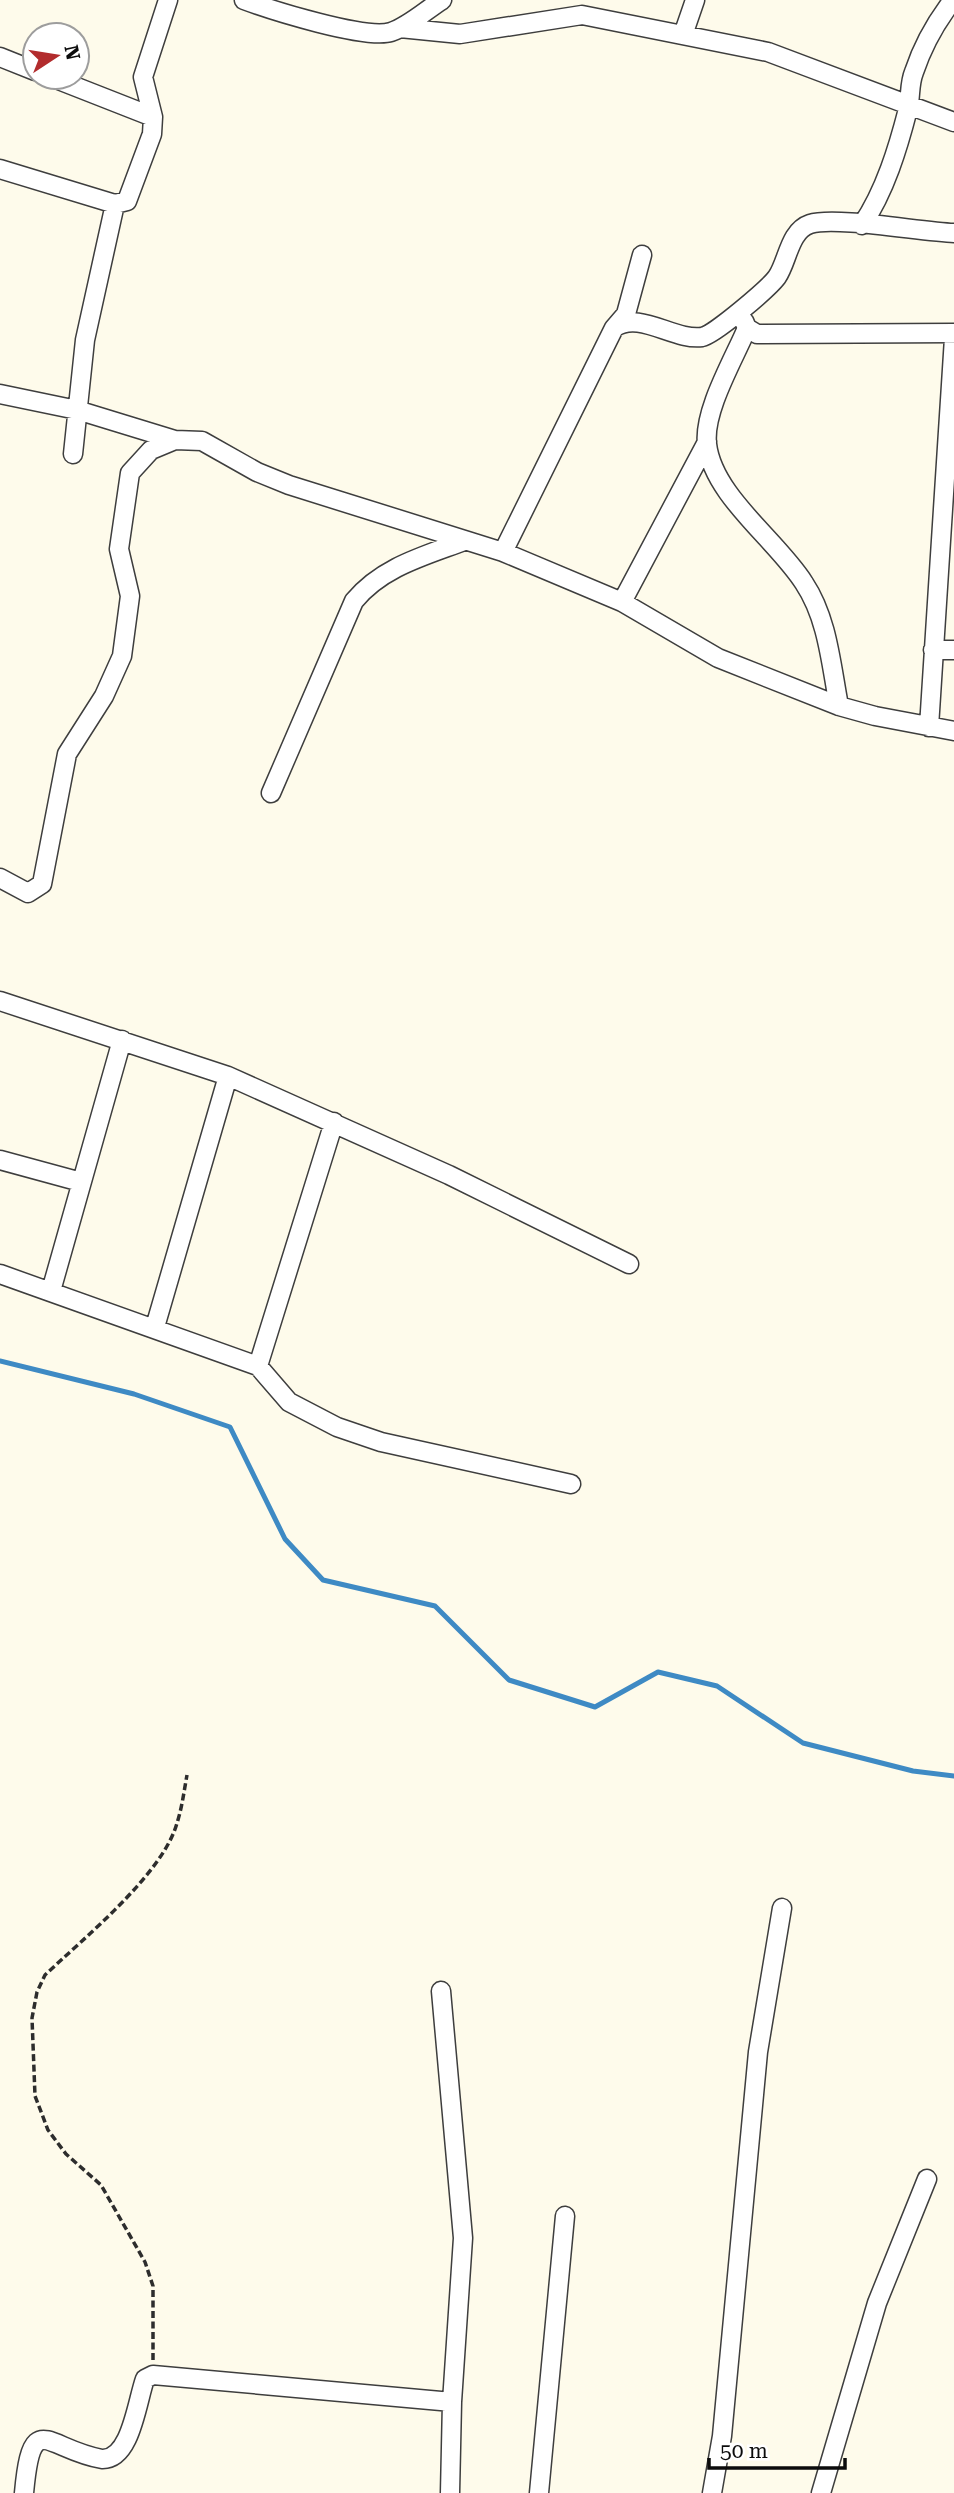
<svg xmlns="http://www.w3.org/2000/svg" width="954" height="2493" font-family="'Roboto Serif',serif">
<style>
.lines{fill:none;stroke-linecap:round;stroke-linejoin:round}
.stream{stroke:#3e8ac4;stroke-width:5}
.minor-casing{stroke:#3e3e3e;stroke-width:21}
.path{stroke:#2d2d2d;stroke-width:3.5;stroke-dasharray:7 3.5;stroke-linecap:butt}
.minor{stroke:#fff;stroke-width:18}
</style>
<rect width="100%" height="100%" fill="#fefbeb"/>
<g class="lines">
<path class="stream" d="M 0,1361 L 134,1394 L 230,1427 L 285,1539 L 323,1580 L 435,1606 L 509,1680 L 595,1707 L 658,1672 L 717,1686 L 803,1743 L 913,1771 L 954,1776"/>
<g class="minor-casing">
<path id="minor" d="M 244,0 C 271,10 366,40 391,32 C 409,26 426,10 442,0
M 400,28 L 460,34 L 582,15 L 768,52 L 954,122
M 683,35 L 695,0
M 0,57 L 35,71
M 51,77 L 153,117
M 0,169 L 115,204 L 127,201 L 152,134 L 153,117 L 143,77 L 168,0
M 862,225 C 885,191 898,148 908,109 C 911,96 909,84 914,72 C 923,45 936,22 953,0
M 744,321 L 747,328 L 757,334 L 954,333
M 614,328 L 626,314 L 642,255
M 747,328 C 734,359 703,411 707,444 C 713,496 777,540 804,583 C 828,619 831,665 839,706
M 0,394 L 77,410 L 175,440
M 73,454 L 85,340 L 115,204
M 503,552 L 614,328 C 639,310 674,341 702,337 C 714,335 769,288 777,277 C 788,261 789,231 810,224 C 835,216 922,232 954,233
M 622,602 L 707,442
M 933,650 L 954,650
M 929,727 L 954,338
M 271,793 L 354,601 C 382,567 424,556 464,541
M 0,878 L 28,893 L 42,884 L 67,754 L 104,696 L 122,656 L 130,596 L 119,549 L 130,473 L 151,450 L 175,440 L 202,441 L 257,472 L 289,485 L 503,552 L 622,602 L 718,658 L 839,706 L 875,716 L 954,731
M 0,1001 L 228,1076 L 449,1175 L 629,1264
M 0,1160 L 81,1182
M 0,1274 L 258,1366 L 289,1402 L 337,1427 L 381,1442 L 571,1484
M 51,1291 L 122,1040
M 155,1327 L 228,1076
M 258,1366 L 334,1122
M 441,1991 L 463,2238 L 452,2402 L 450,2493
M 24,2493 C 32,2407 46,2449 102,2459 C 131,2460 137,2401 145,2379 L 153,2375 L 452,2402
M 539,2493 L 565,2216
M 712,2493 L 722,2436 L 758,2052 L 782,1908
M 821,2493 L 877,2303 L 927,2179"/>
</g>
<path class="path" d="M 153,2360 L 153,2286 L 145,2262 L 101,2185 L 66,2154 L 48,2130 L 35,2096 L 32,2018 L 37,1992 L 45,1975 C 84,1938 163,1874 177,1823 C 182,1808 184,1791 187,1775"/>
<use href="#minor" class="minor"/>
</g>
<g transform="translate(56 56) rotate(78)"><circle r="33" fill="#ffffff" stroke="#9d9d9d" stroke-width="2"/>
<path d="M0-5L12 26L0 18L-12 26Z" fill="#b22c2d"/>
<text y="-10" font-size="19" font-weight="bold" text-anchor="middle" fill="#0b0b0b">N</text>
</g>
<path d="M709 2458v10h136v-10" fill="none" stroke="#0b0b0b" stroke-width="3.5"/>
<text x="720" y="2458" font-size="21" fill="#0b0b0b" stroke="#ffffff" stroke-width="5" paint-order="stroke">50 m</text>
</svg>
